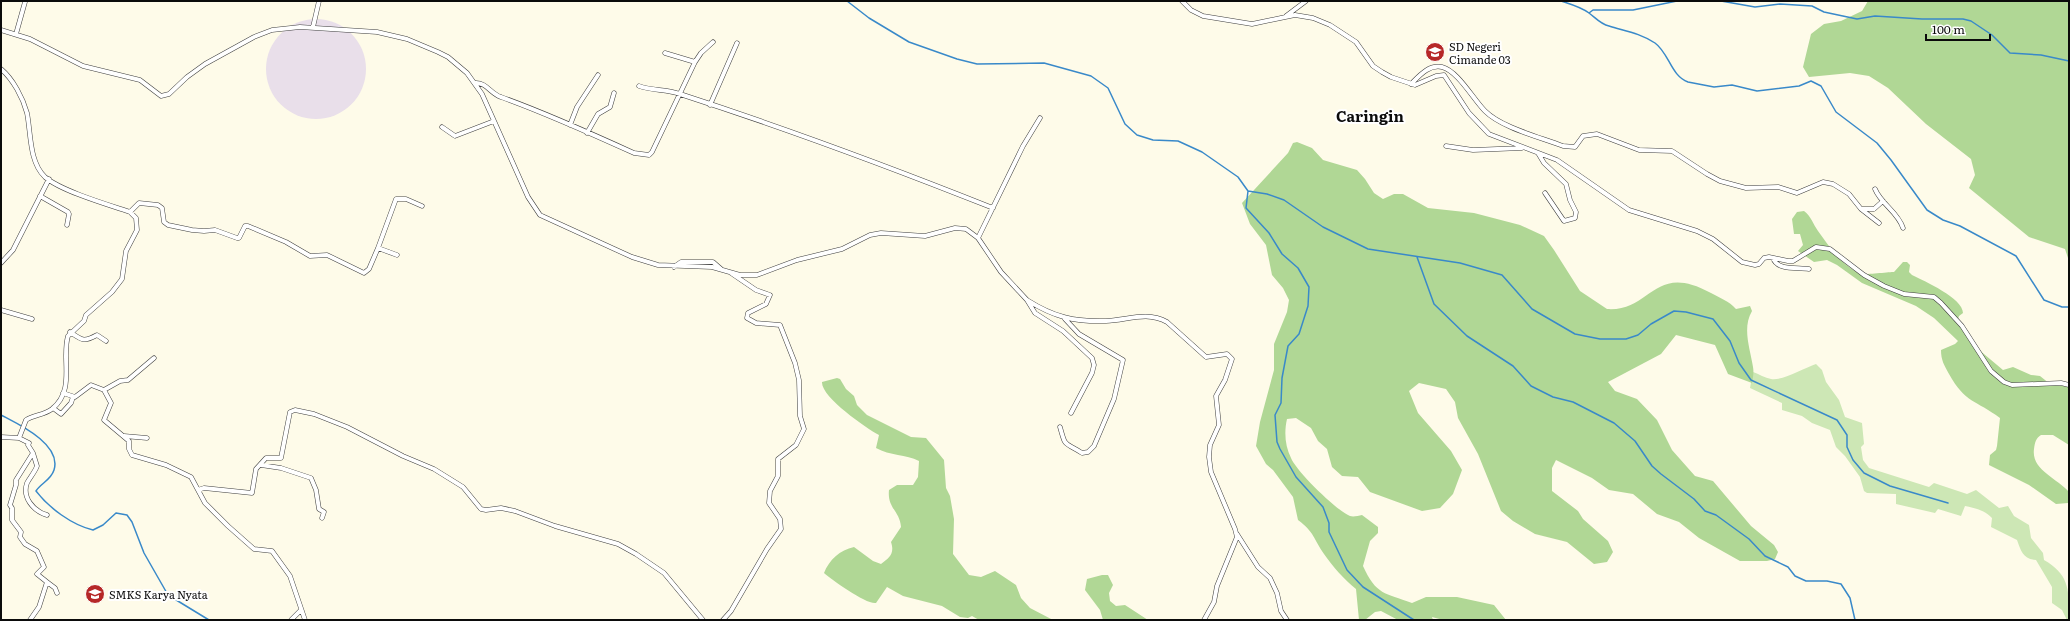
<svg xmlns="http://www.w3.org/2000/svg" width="2070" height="621" font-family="Literata,serif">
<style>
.industrial{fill:#e9dfea}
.green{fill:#cde7b5}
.forest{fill:#b0d795}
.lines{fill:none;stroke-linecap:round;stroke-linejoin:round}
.stream{stroke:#3989c9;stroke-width:1.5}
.minor-casing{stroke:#3e3e3e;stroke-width:5}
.minor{stroke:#fff;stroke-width:4}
.labels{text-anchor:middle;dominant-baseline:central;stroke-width:4;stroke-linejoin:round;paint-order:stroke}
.poi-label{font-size:11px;fill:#0b0b0b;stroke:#fff;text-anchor:start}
.district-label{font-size:15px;font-weight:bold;fill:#0b0b0b;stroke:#fff}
</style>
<rect width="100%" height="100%" fill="#fefbe9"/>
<path class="industrial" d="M266 69a50 50 0 1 1 100 0a50 50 0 1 1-100 0Z"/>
<path class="green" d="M 1816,364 L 1822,370 L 1826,382 L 1839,400 L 1845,417 L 1862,423 L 1864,444 L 1861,447 L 1863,460 L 1869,468 L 1929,487 L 1934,483 L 1967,494 L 1976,490 L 1999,508 L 2008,506 L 2014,516 L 2029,525 L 2031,538 L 2043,553 L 2044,560 C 2070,575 2069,590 2069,620 L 2067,620 L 2062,610 L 2052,603 L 2052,587 L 2036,560 C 2023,559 2021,551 2017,540 L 1991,527 L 1992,518 C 1984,510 1975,508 1965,506 L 1961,516 L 1938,509 L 1935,513 L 1896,504 L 1896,494 L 1867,493 L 1864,491 L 1860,477 L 1845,456 L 1836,447 L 1830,430 L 1812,423 L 1802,416 L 1782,410 L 1782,403 L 1750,388 L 1753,372 C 1759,374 1765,378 1771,379 C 1783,381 1804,368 1816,364 Z"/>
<path class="forest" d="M 1868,1 L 2069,1 L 2069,261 L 2065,249 L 2029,237 L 1969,188 L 1975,175 L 1971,159 L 1926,124 L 1888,88 L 1869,76 L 1850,73 L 1809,77 L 1803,67 L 1811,34 L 1824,24 L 1841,21 L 1862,11 Z
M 1297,142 L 1312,148 L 1323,160 L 1357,170 L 1365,179 L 1374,193 L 1383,199 L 1394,194 L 1403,194 L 1428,208 L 1474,213 L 1520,225 L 1544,236 L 1554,250 L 1580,291 L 1607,309 C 1652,312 1653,261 1711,293 C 1720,298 1729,301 1736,309 L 1750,306 L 1752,311 C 1742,328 1750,348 1753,367 C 1754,372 1753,378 1752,383 L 1728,374 L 1715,345 L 1676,335 L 1661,354 L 1608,382 L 1615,391 L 1637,399 L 1657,420 L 1672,450 L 1695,476 L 1713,481 L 1751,526 L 1774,545 L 1778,552 L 1775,559 L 1767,561 L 1740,561 L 1699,538 L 1679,522 L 1657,514 L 1633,494 L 1609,490 L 1592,478 L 1556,460 L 1552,468 L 1552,491 L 1578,511 L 1583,519 L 1608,541 L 1613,552 L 1607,562 L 1594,564 L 1567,542 L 1535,534 L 1513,521 L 1501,511 L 1478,454 L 1458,418 L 1455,402 L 1446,389 L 1419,383 L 1409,391 L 1418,413 L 1451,451 L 1462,470 L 1453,494 L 1440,508 L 1422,511 L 1370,492 L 1358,477 L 1342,476 L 1332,467 L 1327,449 L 1318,441 L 1311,428 L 1296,418 L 1287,419 C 1284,432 1285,446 1291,458 C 1296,471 1337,511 1350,516 C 1353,517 1358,516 1362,515 L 1378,527 L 1378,533 L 1370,541 L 1363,566 C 1376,595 1385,593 1412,603 L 1426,597 L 1457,597 L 1494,605 L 1506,620 L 1443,620 L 1432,617 L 1433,620 L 1398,620 L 1381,611 L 1375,612 L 1365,620 L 1359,620 L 1356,589 C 1344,579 1333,567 1324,554 C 1313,538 1315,533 1298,520 L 1293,497 L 1273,470 L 1266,464 L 1256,446 L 1260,422 L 1274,370 L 1274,344 L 1287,312 L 1289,300 L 1283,288 L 1272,275 L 1266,245 L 1250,224 L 1242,203 L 1288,153 L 1293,143 Z
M 1804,211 C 1811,216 1813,224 1818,231 C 1829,246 1842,266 1861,274 C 1863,275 1889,272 1894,272 L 1903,262 L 1907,262 L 1910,265 L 1909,272 L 1912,275 C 1924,281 1963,298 1963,313 L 1959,316 L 1957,322 L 1972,344 L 2003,370 L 2013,367 L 2031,375 L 2040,376 L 2050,384 L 2069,387 L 2069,445 L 2053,435 L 2041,435 C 2036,438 2035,442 2034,449 C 2031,470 2057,478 2069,492 L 2068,503 L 2056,504 L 2029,485 L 1989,465 L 1990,455 L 1996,450 L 1997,446 L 2000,418 C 1976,400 1965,403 1949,374 C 1944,365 1941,360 1941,350 L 1955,344 L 1958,341 L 1934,318 L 1916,306 L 1862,283 L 1837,265 L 1827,260 L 1814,262 L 1798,251 L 1803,245 L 1800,234 L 1794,234 L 1792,219 L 1797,212 Z
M 837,378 L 840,379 L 846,389 L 854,396 L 857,405 L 867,415 L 911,437 L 926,438 L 944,460 L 946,488 L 950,496 L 954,519 L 953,554 L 969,575 L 981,577 L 995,571 L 1016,585 L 1021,598 L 1030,608 L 1053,620 L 979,620 L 972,616 L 968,618 L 960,617 L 942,606 L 903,596 L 887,587 L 876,603 C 867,605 832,580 824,573 C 829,560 840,550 854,547 L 873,561 L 881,564 C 889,558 895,554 891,542 L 901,527 C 900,511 887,508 889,490 L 897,485 L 913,485 L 918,477 L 919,461 C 906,454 890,456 876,448 L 879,435 C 866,428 821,397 822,382 Z
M 1102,575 L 1108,575 L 1113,585 L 1109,593 L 1110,601 L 1116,606 L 1125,605 L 1148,620 L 1103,620 L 1100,610 L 1085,590 L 1087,579 Z"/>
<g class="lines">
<path class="stream" d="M 847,1 L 869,18 L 909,42 L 957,59 L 977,64 L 1044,63 L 1091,76 L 1108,88 L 1125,124 L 1137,135 L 1153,140 L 1178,141 L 1202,152 L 1238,177 L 1248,191 L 1267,194 L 1284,200 L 1323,227 L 1368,249 L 1460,263 L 1502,275 L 1532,309 L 1575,334 L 1600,339 L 1626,339 L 1638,335 L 1651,324 L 1674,311 L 1686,312 L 1713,319 L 1730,341 L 1739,363 L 1751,380 L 1837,420 L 1847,435 L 1847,447 L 1853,460 L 1864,473 L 1890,486 L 1948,503
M 1561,1 C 1570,4 1581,7 1589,13 C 1596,18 1600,24 1609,26 C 1625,31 1640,33 1655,43 C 1669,53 1671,76 1688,82 L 1714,87 L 1732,85 L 1757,91 L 1799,86 L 1811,81 L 1821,86 L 1836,112 L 1877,143 L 1891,160 L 1927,210 L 1943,220 L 1960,226 L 2016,256 L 2044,300 L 2062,307 L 2069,307
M 1721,1 L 1755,7 L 1780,4 L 1812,6 L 1824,12 L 1857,19 L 1875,16 L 1922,19 L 1963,19 L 1971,21 L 1992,35 L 2010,53 L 2041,55 L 2069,61
M 1589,13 L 1593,10 L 1633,10 L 1677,1
M 1248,191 L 1246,208 L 1269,233 L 1282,254 L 1298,268 L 1309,287 L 1308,306 L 1299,334 L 1288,346 L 1282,378 L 1281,403 L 1275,415 L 1277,442 L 1280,449 L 1296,477 L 1323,507 L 1329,523 L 1329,532 L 1347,570 L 1363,587 L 1414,620
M 1417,257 L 1434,304 L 1467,336 L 1513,366 L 1531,386 L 1553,397 L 1573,402 L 1614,423 L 1635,441 L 1652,466 L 1661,474 L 1694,499 L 1705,511 L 1716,515 L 1749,539 L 1765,556 L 1788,567 L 1795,576 L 1806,581 L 1827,581 L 1841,584 L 1850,598 L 1855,620
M 1,415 C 18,424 62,444 54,470 C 51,480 41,483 36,491 C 49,508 72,525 93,530 L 103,525 L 116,513 L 127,515 L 132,522 L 144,553 L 168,595 L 209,620"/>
<g class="minor-casing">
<path id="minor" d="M 1182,1 L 1191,10 L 1203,16 L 1252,24 L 1295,15 L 1313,18 L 1330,25 L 1356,42 L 1373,66 L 1382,72 L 1391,77 L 1415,85 L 1436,76 L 1444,75 L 1469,113 L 1489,134 L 1557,160 L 1629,210 L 1697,231 L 1713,239 L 1742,262 L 1755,265 L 1759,264 L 1764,258 L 1769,257 L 1788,261 L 1793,261 L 1816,247 L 1830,249 L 1864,275 L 1884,286 L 1904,294 L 1934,297 L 1941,303 L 1962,326 L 1991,371 L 2004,382 L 2012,385 L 2061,383 L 2069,385
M 1286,16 L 1306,1
M 313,27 L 319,1
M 1,30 L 30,39 L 83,66 L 140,80 L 161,96 L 169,94 L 187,77 L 205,64 L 254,37 L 272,30 L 300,27 L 377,32 L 407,39 L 438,52 L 448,57 L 467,73 L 482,94 L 528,197 L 540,215 L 632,257 L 658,265 L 712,267 L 740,275 L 757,275 L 797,260 L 842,249 L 870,235 L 881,233 L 925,236 L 955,228 L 966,229 L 978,238 L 1001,272 L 1027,300 L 1035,313 L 1063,331 L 1092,358 L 1094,365 L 1092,373 L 1071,413
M 16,34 L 25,2
M 665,53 L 695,62
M 1,69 C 13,79 23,98 27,113 C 31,133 29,162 45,177 C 61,191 109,205 130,212 L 136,218 L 137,230 L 126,251 L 122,279 L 112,292 L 86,315 L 84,321 L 68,336 C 61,359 76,390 52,409 C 44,415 34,415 26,420 L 19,438 L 1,437
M 475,83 C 486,82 491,94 501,97 C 546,113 590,133 634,153 L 649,155 L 652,152 L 695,62 L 701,53 L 713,42
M 1411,84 C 1419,76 1429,64 1442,67 C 1458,71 1473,99 1485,111 C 1502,128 1540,137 1563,146 L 1575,147 L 1583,136 L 1597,134 L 1639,150 L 1672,151 L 1707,174 L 1720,181 L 1746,188 L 1778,187 L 1797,193 L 1823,182 L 1833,184 L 1849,194 L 1861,209 L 1879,223
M 639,86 C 653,91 666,89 680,94 C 785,128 890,167 993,208
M 710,105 L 737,43
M 570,125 L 577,107 L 598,75
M 442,127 L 455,136 L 494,121
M 587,133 L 598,114 L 610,107 L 614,93
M 1446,146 L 1473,150 L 1522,148
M 1538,153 L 1544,163 L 1566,184 L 1570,200 L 1576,212 L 1575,218 L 1564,221 L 1545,193
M 1875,189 C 1881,204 1898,212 1903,228
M 40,196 L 68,212 L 69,214 L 67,225
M 1861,209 L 1874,209 L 1883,201
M 130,212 L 139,203 L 158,205 L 162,208 L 164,222 L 168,225 L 192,230 L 204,231 L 215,230 L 237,238 L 239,238 L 245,226 L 248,226 L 286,242 L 310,256 L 327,255 L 364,273 L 369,269 L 378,248 L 397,255
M 978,238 L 1023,146 L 1040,118
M 378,248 L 396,199 L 406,199 L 422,206
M 1773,258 C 1777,271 1798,267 1809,269
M 1,263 L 13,250 L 49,179
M 674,267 L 681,262 L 713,262 L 721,269
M 1027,300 C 1054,317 1074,322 1106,321 C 1128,320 1147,311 1167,322 L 1206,357 L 1227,354 L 1232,359 L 1225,380 L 1216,396 L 1219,425 L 1210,445 L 1209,457 L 1211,472 L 1235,529 L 1237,537 L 1217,586 L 1214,602 L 1204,620
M 1,310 L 32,319
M 70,332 C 83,341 84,342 97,335 L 106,341
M 104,390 L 120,381 L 128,380 L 154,358
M 63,393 L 75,397 L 91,385 L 104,390 L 111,403 L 104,420 L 129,441 L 129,449 L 132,455 L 166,465 L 191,477 L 205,503 L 228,526 L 254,549 L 272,551 L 290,576 L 305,620
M 53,408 L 61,414 L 71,403 L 73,397
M 1060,427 C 1066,449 1064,441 1082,453 L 1088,452 L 1094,446 L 1114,399 L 1123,360 L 1079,334 L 1065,319
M 124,436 L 147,438
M 19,438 L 29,443 L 28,445 L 33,453 L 16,480 L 16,485 L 10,505 L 12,508 L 12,520 L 21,532 L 20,537 L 25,544 L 37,551 L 44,567 L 37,574 L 47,582 L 39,607 L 30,620
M 33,453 L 37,466 C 35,472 30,477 27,483 C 22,497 33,511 47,515
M 261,465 L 281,468 L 311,478 L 316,490 L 319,509 L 324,512 L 322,518
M 198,490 L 204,488 L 252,493 L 256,469 L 266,458 L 281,458 L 290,412 L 295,410 L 314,414 L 347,427 L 403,456 L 434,469 L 463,487 L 481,509 L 486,510 L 501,508 L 515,511 L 555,526 L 618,544 L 636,554 L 664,573 L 703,620
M 1237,534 L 1258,567 L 1270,578 L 1277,593 L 1281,611 L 1287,620
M 47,582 L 55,588 L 57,593
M 291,620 L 301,610
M 723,620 L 731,611 L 767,549 L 781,529 L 780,519 L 769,503 L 770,491 L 778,476 L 778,459 L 796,445 L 804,429 L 800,416 L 799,380 L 795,363 L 780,325 L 756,323 L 747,318 L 748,313 L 766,304 L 770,295 L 756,290 L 731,273"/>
</g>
<use href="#minor" class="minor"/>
</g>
<defs>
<g id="school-disc" transform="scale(1)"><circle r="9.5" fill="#b62828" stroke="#fff"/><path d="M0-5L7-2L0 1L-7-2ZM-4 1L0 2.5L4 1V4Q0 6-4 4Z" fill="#fff"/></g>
</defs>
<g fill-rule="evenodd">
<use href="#school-disc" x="1435" y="52"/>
<use href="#school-disc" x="95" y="594"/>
</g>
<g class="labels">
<g class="poi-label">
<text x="1449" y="46">SD Negeri<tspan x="1449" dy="13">Cimande 03</tspan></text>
<text x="109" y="594">SMKS Karya Nyata</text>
</g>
<g class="district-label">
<text x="1370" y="115">Caringin</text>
</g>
</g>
<rect width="2070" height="621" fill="none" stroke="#0b0b0b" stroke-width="4"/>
<path d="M1926 34v6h64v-6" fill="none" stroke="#0b0b0b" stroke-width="2"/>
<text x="1932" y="34" font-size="12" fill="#0b0b0b" stroke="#ffffff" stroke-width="3" paint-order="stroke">100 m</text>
</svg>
